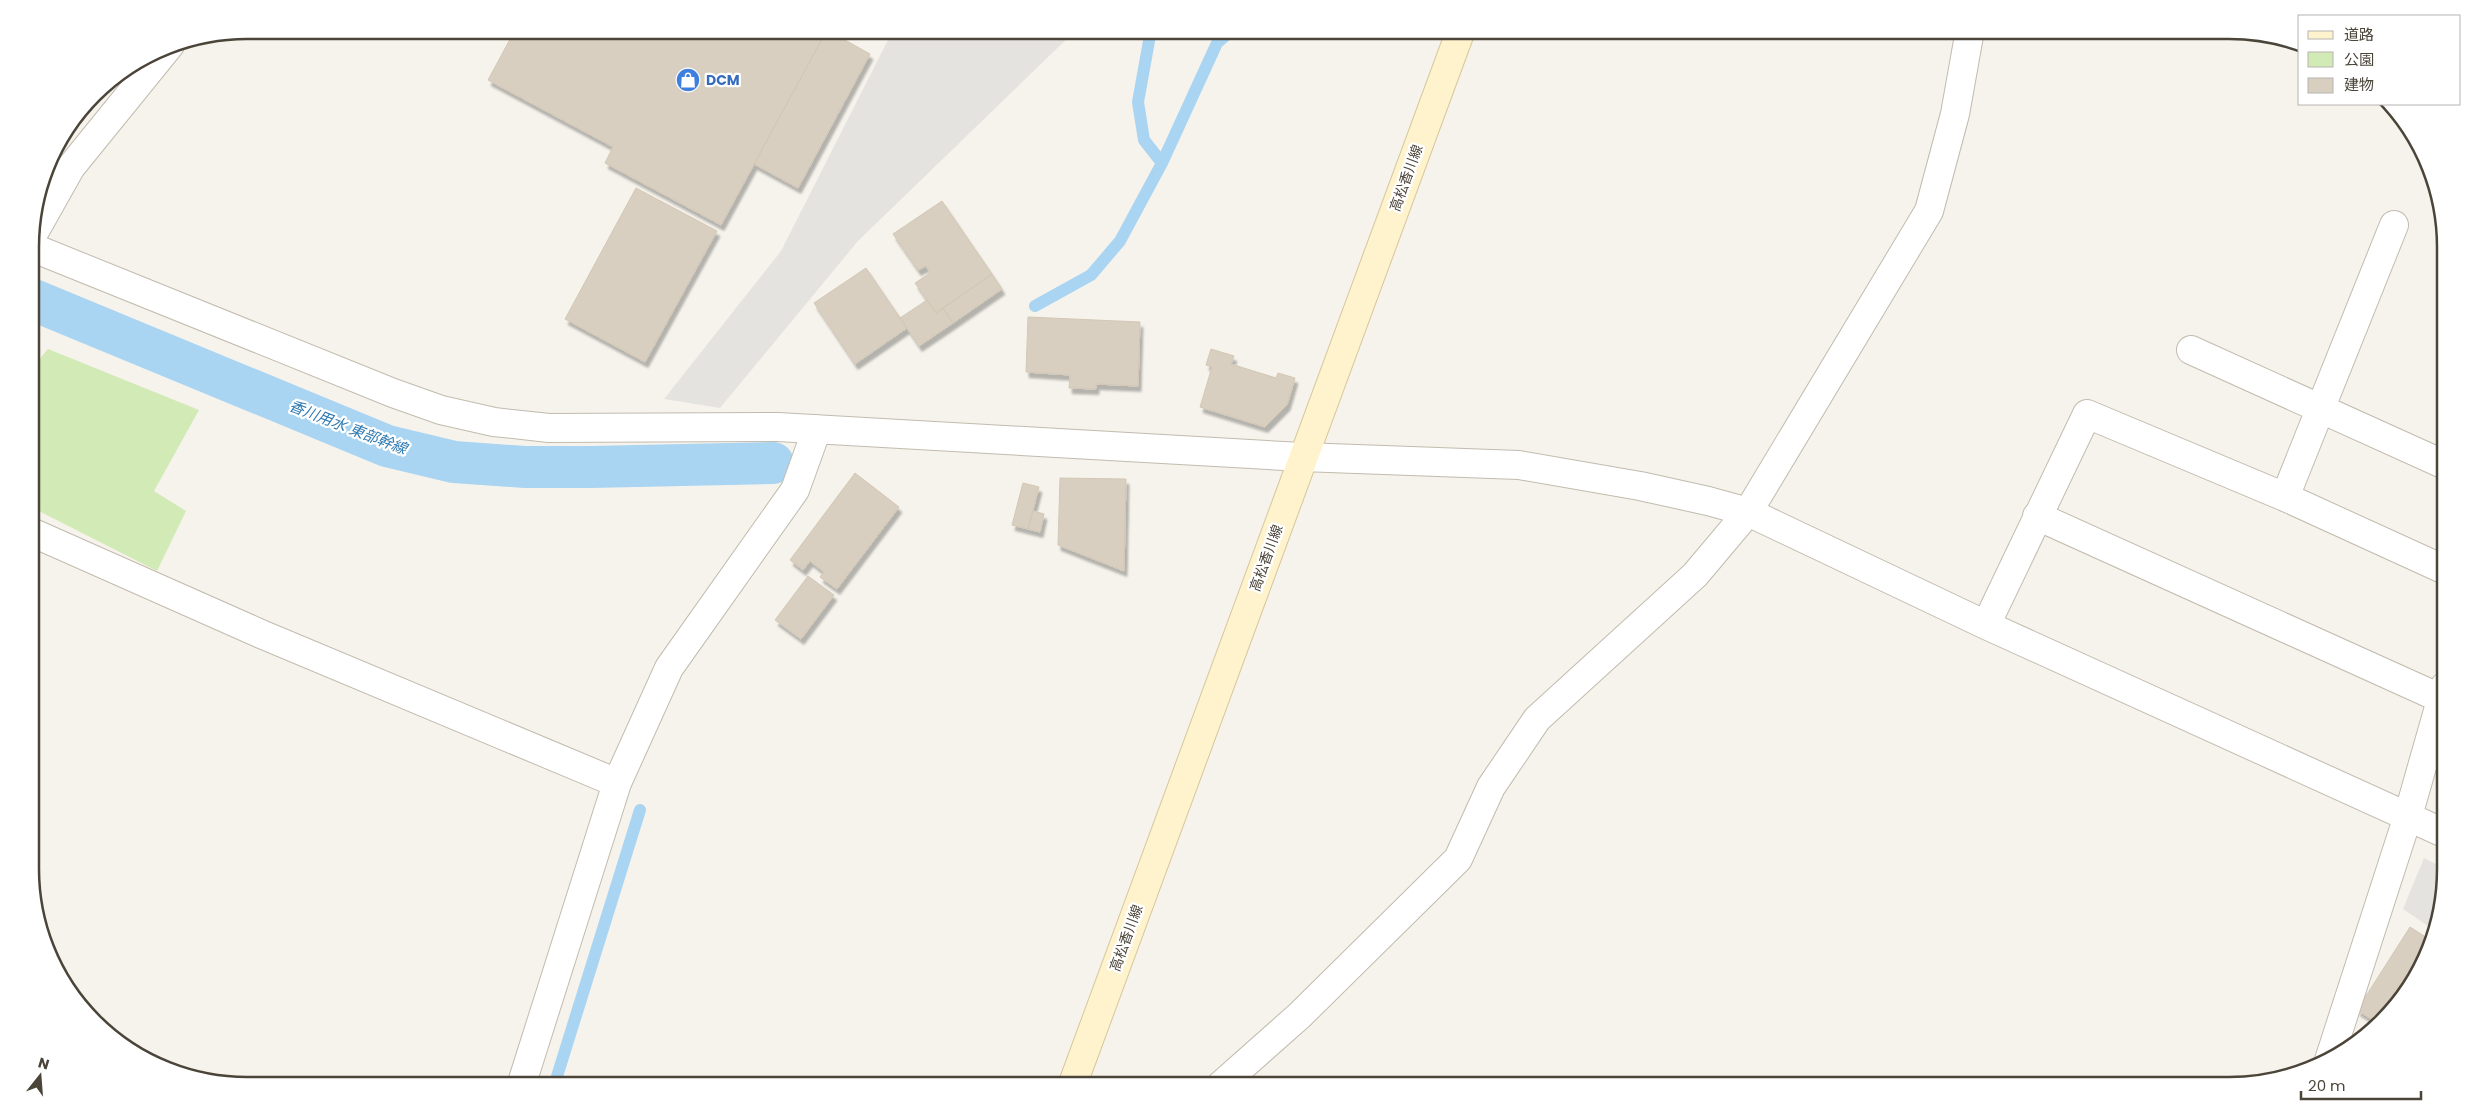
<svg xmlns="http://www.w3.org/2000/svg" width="2476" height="1116" font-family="Poppins,'Noto Sans JP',sans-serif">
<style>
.green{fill:#d2eab5}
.parking{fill:#e5e3e0}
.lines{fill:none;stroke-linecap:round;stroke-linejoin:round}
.stream{stroke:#a9d4f2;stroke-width:12}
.canal{stroke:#a9d4f2;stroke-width:42}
.building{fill:#d8cfc1;stroke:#d3c7b4;filter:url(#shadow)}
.street-casing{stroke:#c2bbae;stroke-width:30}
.secondary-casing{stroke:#d6c79b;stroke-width:30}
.street{stroke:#fff;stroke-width:28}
.secondary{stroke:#fff3cd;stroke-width:28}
.labels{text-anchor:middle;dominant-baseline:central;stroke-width:4.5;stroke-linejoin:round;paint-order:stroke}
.shop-label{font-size:14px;font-weight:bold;fill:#366cbe;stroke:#fff;text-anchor:start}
.street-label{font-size:14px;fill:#4b4439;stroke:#fff}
.water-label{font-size:15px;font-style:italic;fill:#2e7ab2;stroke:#fff}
.rim{fill:none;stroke:#4b4439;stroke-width:2.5}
</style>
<defs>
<filter id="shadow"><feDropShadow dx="3" dy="5.5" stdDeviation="1" flood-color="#0004"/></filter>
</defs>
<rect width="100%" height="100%" fill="#f6f3ec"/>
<path class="green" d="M 48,349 L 199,410 L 154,491 L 186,511 L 157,571 L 31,507 L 31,369 Z"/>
<path class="parking" d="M 893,30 L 1076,30 L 858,241 L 720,408 L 664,399 L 781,251 Z
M 2424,858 L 2446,869 L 2434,930 L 2403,909 Z"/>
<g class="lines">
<path class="stream" d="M 1151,30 L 1138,102 L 1144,140 L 1162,163
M 1035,306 L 1091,275 L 1120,241 L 1162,163 L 1217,43 L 1232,30
M 554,1086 L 640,810"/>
<path class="canal" d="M 31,299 L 387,446 L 454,462 L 525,467 L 591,467 L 773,463"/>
</g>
<path class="building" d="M 515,30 L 827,30 L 721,225 L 605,163 L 613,147 L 488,80 Z
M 827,30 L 870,54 L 798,188 L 754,164 Z
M 636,188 L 717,231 L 645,362 L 565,319 Z
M 942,201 L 992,274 L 936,313 L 915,283 L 930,273 L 926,266 L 918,270 L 893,234 Z
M 866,268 L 907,328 L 855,364 L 814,303 Z
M 992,274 L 1002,289 L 953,323 L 943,308 Z
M 927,300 L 936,313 L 943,308 L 953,323 L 919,346 L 900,318 Z
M 1028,317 L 1140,322 L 1138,386 L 1096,384 L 1096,389 L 1069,388 L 1070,375 L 1026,372 Z
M 1211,349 L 1234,356 L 1231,364 L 1276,378 L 1278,373 L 1295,378 L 1287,405 L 1265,427 L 1200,407 L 1212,367 L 1206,365 Z
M 855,473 L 899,507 L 837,589 L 820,577 L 824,572 L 810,561 L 803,570 L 790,560 Z
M 1060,478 L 1126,479 L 1124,571 L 1058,545 Z
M 1023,483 L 1039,487 L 1028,529 L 1012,525 Z
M 1033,511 L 1044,514 L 1040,532 L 1028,529 Z
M 808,576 L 834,595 L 801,639 L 775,620 Z
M 2410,927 L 2432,941 L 2429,953 L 2392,1012 L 2379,1024 L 2357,1010 Z"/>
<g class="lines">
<g class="street-casing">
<path id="street" d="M 31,238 L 71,167 L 170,45
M 31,247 L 393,393 L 441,410 L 494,422 L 549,428 L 778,427 L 1302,457 L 1519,465 L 1640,486 L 1708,501 L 1748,512 L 1986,625 L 2446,834
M 2191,350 L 2445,465
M 2285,497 L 2394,225
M 2037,516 L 2442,699
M 31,532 L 261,634 L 617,783
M 1986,625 L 2087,414 L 2285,497 L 2445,570
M 2329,1060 L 2408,816 L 2445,686
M 521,1086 L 617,783 L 669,668 L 795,490 L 817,429
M 1220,1086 L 1300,1015 L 1458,859 L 1491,787 L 1537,719 L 1695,575 L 1748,512 L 1929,211 L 1955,114 L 1970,30"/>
</g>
<g class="secondary-casing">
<path id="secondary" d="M 1072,1086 L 1461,30"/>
</g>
<use href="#street" class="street"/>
<use href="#secondary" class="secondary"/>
</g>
<defs>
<g id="shop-disc" transform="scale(1.25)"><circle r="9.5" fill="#3f7fe0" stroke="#fff"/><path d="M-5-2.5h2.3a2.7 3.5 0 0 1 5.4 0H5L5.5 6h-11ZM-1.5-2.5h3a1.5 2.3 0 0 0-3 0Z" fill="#fff"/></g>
</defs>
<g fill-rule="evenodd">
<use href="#shop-disc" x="688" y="80"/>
</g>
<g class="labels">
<g class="shop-label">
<text x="706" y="80">DCM</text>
</g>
<g class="street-label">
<text transform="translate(1406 178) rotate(-70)">高松香川線</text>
<text transform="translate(1266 558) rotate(-70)">高松香川線</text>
<text transform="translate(1126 938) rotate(-70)">高松香川線</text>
</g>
<g class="water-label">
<text transform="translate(348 427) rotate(21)">香川用水 東部幹線</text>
</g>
</g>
<path d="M0 0H2476V1116H0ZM247 39H2229A208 208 0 0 1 2437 247V869A208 208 0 0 1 2229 1077H247A208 208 0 0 1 39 869V247A208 208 0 0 1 247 39Z" fill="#fff" fill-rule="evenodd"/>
<path class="rim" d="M247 39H2229A208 208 0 0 1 2437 247V869A208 208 0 0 1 2229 1077H247A208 208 0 0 1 39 869V247A208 208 0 0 1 247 39Z"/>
<rect x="2298" y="15" width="162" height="90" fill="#ffffff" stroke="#b7b4b0"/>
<rect x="2308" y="31" width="25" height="8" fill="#fff3cd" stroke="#b7b4b0"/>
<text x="2344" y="40" font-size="15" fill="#4b4439">道路</text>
<rect x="2308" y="52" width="25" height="15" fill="#d2eab5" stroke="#b7b4b0"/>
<text x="2344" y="65" font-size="15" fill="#4b4439">公園</text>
<rect x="2308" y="78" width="25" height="15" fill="#d8cfc1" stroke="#b7b4b0"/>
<text x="2344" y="90" font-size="15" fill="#4b4439">建物</text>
<g transform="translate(40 1076) rotate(17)" stroke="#ffffff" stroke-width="4" paint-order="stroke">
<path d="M0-4L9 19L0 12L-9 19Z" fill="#4b4439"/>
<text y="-8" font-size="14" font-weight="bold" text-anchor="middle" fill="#4b4439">N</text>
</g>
<path d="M2301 1091v8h120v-8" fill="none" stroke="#4b4439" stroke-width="2.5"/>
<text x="2308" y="1091" font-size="15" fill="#4b4439" stroke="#ffffff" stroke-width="4" paint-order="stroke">20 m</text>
</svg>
